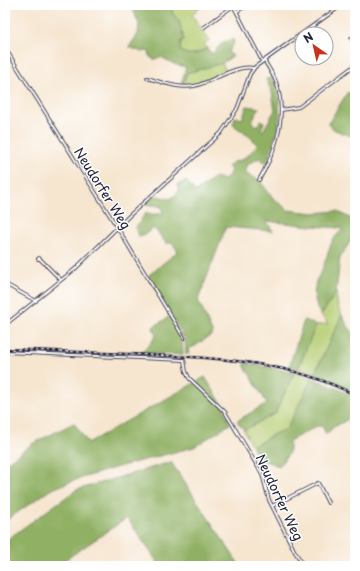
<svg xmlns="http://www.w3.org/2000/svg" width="360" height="571" font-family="'Playpen Sans',sans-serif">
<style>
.green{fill:#b5cc71;stroke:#6c7756}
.forest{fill:#90b063;stroke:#59694f}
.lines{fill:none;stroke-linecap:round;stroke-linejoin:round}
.street-casing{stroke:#423f51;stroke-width:4}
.street{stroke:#fff;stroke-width:2}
.rail-casing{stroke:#22223b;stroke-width:2.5}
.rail{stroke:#fff;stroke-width:1;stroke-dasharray:3;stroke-linecap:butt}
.labels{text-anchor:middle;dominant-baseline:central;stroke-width:3;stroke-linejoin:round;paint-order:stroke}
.street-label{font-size:13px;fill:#22223b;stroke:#fff}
</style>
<rect width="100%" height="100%" fill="#fff"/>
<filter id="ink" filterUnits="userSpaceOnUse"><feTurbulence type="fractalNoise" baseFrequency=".025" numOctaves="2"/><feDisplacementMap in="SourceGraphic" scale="8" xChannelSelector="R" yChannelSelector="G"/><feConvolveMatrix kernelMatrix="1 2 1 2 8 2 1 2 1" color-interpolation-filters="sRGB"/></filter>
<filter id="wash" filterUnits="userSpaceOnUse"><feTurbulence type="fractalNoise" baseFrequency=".012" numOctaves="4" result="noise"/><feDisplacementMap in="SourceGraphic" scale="16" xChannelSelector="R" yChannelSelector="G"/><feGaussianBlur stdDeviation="0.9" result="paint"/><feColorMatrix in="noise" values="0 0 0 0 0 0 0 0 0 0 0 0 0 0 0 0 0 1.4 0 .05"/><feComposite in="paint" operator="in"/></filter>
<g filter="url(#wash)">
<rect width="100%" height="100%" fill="#f6e5cf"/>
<path class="green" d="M 170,5 L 194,5 L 198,10 L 192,15 L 209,40 L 204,44 L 207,48 C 196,54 192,57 180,51 L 181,41 L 183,40 L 179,20 L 173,14 Z
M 222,63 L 226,71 L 196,85 L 183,85 L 187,73 Z
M 336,293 L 338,307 L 342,315 L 315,372 L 298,369 L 316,325 L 328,324 L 321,315 Z
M 294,373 L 312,378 L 287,429 L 276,433 L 254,446 L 250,443 L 244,430 L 276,413 L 276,411 Z"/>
<path class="forest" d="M 131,5 L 170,5 L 173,14 L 179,20 L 184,40 L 181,41 L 180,51 C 191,57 197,54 207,48 L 212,54 L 223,42 L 233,39 L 234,43 L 228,52 L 233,56 L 222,63 L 187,73 L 183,85 L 181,84 L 186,67 L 174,64 L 161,57 C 155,58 155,62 149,56 L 150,53 L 147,51 L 142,52 L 129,47 L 138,34 L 139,24 Z
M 273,77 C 285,105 279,136 266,162 L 265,163 L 259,158 L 246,166 L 246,174 L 259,180 L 273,198 L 288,210 L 313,213 L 337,211 L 355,221 L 355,234 L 340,257 L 336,293 L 321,315 L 317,308 L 314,294 L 316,281 L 322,270 L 333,239 L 342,230 L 341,228 L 312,226 L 266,221 L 273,231 L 226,227 L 198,300 L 213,334 L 195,346 L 188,349 L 189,353 L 186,355 L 185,339 L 183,334 L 148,276 L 178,251 L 172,243 L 166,243 L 154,228 L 140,237 L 135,229 L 145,214 L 164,214 L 160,206 L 143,204 L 153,195 L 170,199 L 179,192 L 177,185 L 186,181 L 196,192 L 215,177 L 224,180 L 228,177 L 231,170 L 228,167 L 233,162 C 244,161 251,153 257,145 L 251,137 L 233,125 L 235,117 L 242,119 L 247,106 L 259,108 L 252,121 L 257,126 L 261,120 L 264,122 L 261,130 L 263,131 L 275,110 L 272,92 L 266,79 Z
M 355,92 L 355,134 L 351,136 L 335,130 L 328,124 L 347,93 Z
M 342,315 L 347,325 L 355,335 L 355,394 L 339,385 L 314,375 Z
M 170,316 L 182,336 L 183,355 L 141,353 L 151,343 L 156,335 L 153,327 Z
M 304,320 L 316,325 L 298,369 L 289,367 Z
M 245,363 L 273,368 L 294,373 L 276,411 L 276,413 L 244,430 L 237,421 L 267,403 L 245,367 Z
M 205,377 L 223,406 L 230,424 L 194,447 L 121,466 L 72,481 L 50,490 L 5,521 L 5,464 L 32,444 L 74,423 L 88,443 Z
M 312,378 L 355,396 L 355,412 L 348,417 L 347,420 L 334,427 L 326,434 L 322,426 L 317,426 L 289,441 L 289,453 L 279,466 L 263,460 L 264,470 L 257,460 L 253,446 L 276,433 L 287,429 Z
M 171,462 L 240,566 L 160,566 L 127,518 L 56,566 L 5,566 L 5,541 L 76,490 Z"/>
</g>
<g filter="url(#ink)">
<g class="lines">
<g class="street-casing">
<path id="street" d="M 233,5 L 262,61
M 197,6 L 199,5
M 237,11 L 248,5
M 203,28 L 233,6
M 351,38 L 355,44
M 5,48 L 117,227 L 184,338
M 147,78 C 161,82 179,89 194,86 C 210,83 237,64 253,68
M 281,110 L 299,107 L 355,65
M 259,180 C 276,151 288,116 276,82 C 273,74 268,67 264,60
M 38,259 L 39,258 L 61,280
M 7,285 L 36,301
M 5,325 L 75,269 L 130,215 L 221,133 L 237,109 L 250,74 L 255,67 L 342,5
M 5,352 L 184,360 L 186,372 L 189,378 L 225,412 L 231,422 L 262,474 L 269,500 L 295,552 L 304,566
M 272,506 L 318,483 L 328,503"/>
</g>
<use href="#street" class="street"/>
<g class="rail-casing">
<path id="rail" d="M 5,349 C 55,351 104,353 154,355 C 223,358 292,362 355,395"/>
</g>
<use href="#rail" class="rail"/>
</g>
</g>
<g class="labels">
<g class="street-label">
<text transform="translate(103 188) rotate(58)">Neudorfer Weg</text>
<text transform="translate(280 497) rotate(65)">Neudorfer Weg</text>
</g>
</g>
<rect width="360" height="571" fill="none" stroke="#fff" stroke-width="20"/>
<g transform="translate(314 46) rotate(326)"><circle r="19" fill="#ffffff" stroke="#a7a7b1"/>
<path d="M0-3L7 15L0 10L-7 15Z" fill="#c8321e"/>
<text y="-6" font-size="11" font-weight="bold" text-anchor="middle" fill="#22223b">N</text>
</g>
</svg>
